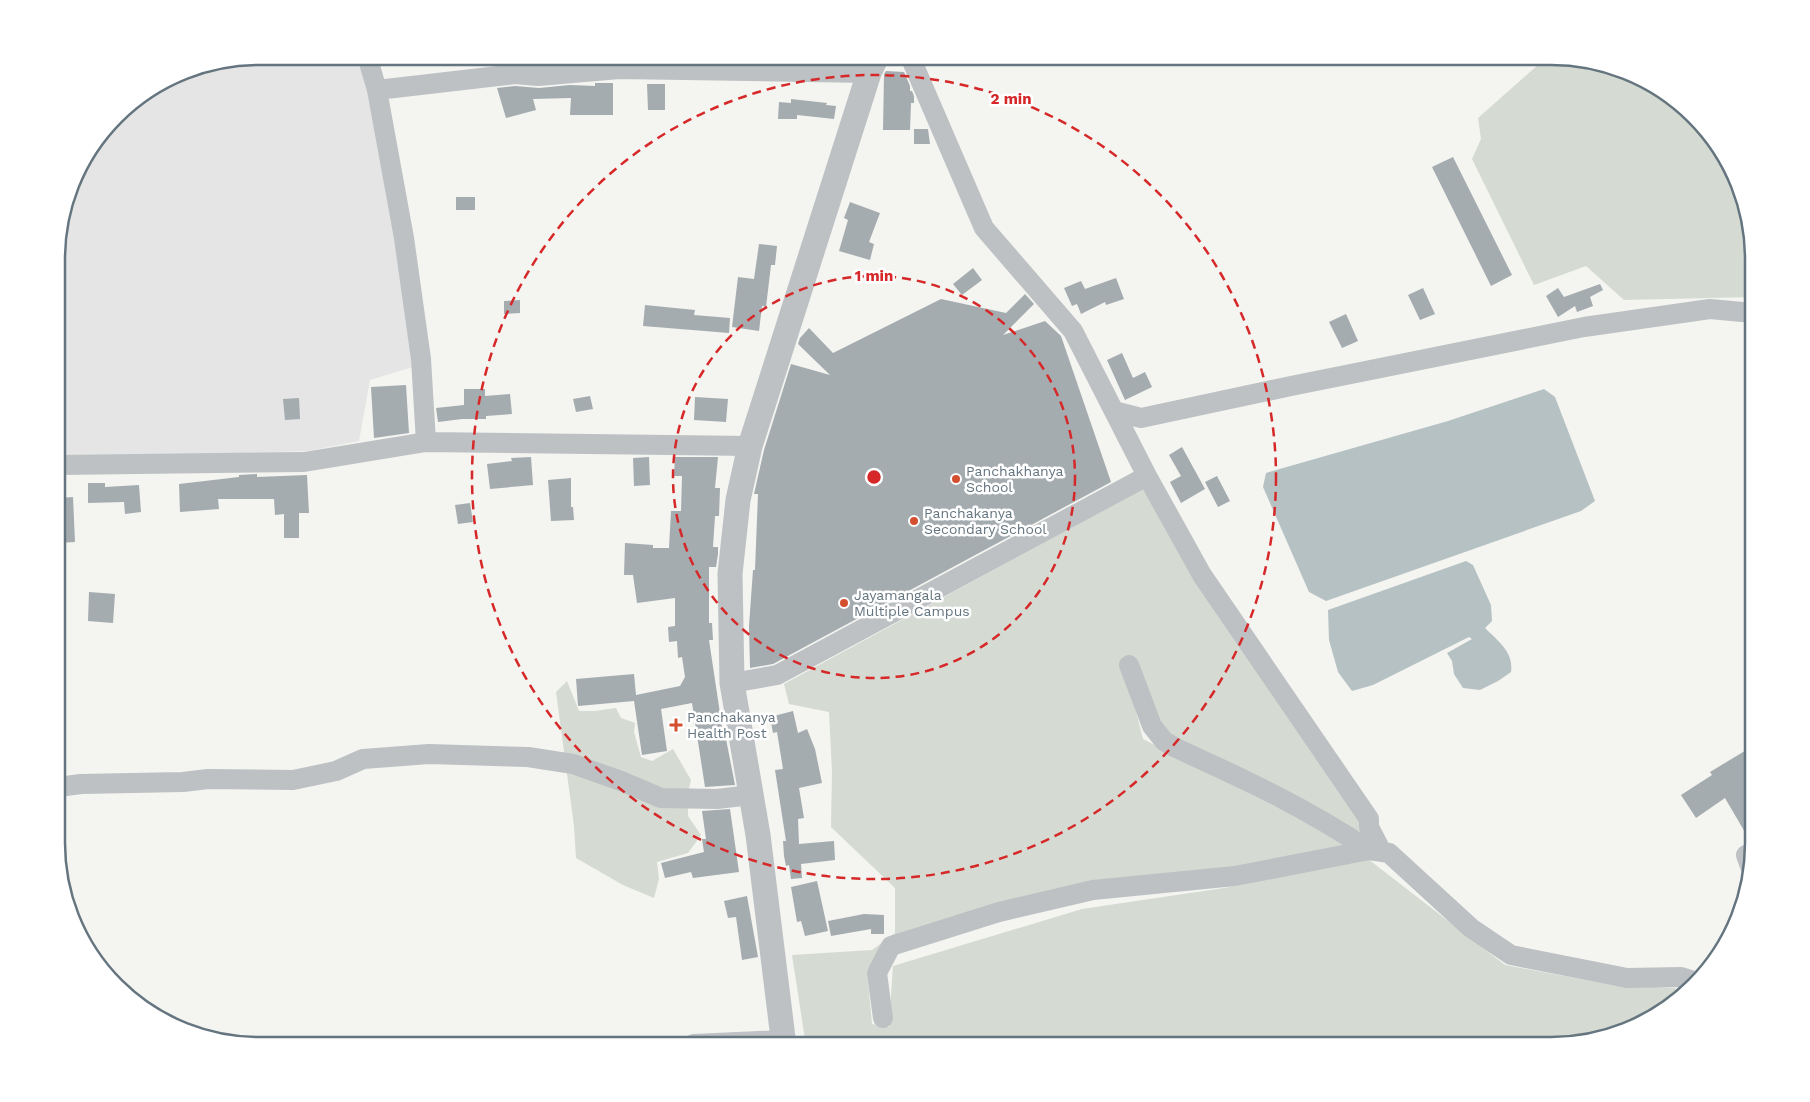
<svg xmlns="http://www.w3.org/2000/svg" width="1810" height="1102" font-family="'Work Sans',sans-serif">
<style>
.built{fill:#e4e5e4}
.green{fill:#d5dad2}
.water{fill:#b6c1c4}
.building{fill:#a4acb0}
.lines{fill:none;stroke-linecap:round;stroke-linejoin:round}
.minor{stroke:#bdc1c4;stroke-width:20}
.tertiary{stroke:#bdc1c4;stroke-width:25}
.ring{fill:none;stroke:#d62828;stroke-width:2.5;stroke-dasharray:9 6}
.poi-dot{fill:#d44f30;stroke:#fff;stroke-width:2}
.labels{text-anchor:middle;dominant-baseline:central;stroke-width:5;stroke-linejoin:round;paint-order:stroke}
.poi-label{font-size:14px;fill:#65757f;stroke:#fff;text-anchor:start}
.rim{fill:none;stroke:#65757f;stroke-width:2.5}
.centre{fill:#d62828;stroke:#fff;stroke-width:2.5}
.ring-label{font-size:15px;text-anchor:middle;font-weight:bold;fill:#d62828;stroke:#fff;stroke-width:5;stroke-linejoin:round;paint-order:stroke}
</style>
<rect width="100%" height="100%" fill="#f4f4f0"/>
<path class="built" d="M 259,56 L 358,56 L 364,59 L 416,366 L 370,380 L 359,441 L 308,451 L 58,458 L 58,233 L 77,169 L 125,107 L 182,72 Z"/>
<path class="green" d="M 1548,56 L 1603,63 L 1652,84 L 1694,116 L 1726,158 L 1753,246 L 1753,297 L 1624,300 L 1586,266 L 1534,285 L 1472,159 L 1481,139 L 1478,118 Z
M 1145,486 L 1364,818 L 1371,843 L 1164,732 L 1136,659 L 1122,657 L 1143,739 L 1354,847 L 894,939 L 867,970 L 872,1024 L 889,1027 L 893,966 L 1082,909 L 1224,888 L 1368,859 L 1505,965 L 1613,985 L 1674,988 L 1686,993 L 1676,1000 L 1671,1000 L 1672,1003 L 1652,1018 L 1564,1045 L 806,1046 L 792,955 L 872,950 L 895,933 L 895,888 L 831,827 L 832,772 L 829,712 L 789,704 L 784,684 L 1135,493 Z
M 567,681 L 579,711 L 595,711 L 616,708 L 621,718 L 635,723 L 634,732 L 641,757 L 652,761 L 673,749 L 691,780 L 688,793 L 688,816 L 701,835 L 688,853 L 657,862 L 659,879 L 654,898 L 623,885 L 576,858 L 574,826 L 556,692 Z"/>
<path class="water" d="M 1544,389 L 1555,397 L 1595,501 L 1581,511 L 1326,601 L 1309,592 L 1263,487 L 1266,473 L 1448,421 Z
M 1466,561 L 1473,565 L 1491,605 L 1492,621 L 1485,628 C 1498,641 1514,652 1511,672 L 1498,681 L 1480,690 L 1463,688 L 1454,674 L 1452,661 L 1447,653 L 1472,639 L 1469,637 L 1373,685 L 1352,691 L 1338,672 L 1329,640 L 1328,610 Z"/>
<path class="building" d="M 886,71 L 904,72 L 910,86 L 910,91 L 912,91 L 914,96 L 914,103 L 911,103 L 910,130 L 883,130 L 884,74 Z
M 595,83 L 613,83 L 613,115 L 570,115 L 571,98 L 533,99 L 536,110 L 506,118 L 497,88 L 515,86 L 539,88 L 570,85 L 595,86 Z
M 647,84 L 665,84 L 665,110 L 648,110 Z
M 791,99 L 827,103 L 826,105 L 836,106 L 834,119 L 797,115 L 797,119 L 778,119 L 779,102 L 791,103 Z
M 914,129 L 928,129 L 930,144 L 914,144 Z
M 1453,157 L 1512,275 L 1491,286 L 1432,167 Z
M 456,197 L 475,197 L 475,210 L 456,210 Z
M 850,202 L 880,213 L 869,242 L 874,244 L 870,260 L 839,251 L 848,220 L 844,218 Z
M 759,244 L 777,246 L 775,265 L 771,265 L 766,307 L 762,306 L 759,331 L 732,327 L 738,277 L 754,279 Z
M 973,268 L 982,280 L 962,295 L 953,284 Z
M 1116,278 L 1124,299 L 1106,305 L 1105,302 L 1081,314 L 1077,304 L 1072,306 L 1064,288 L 1081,281 L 1085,289 Z
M 1600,284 L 1603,290 L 1590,297 L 1593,306 L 1577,312 L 1575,306 L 1558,317 L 1546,296 L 1558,288 L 1564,297 Z
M 1423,288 L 1435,314 L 1420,320 L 1408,295 Z
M 1025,294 L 1034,304 L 1003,335 L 1045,321 L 1061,336 L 1111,482 L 773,664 L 750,668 L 749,626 L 753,570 L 755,570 L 758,494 L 754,494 L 764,450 L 791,364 L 830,375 L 798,344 L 800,338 L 809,328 L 833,353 L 941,299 L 1006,313 Z
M 520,300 L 520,313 L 504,314 L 504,301 Z
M 645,305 L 695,310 L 694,315 L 730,318 L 729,333 L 643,326 Z
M 1346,314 L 1358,341 L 1342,348 L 1329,322 Z
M 1122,353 L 1133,378 L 1145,372 L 1152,387 L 1125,400 L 1107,360 Z
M 406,385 L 409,433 L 374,438 L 371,387 Z
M 464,389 L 485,389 L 485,396 L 510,394 L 512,414 L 486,416 L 486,419 L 462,419 L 438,422 L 436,408 L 464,405 Z
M 590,396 L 593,409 L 576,412 L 573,399 Z
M 695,397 L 728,399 L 726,422 L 694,420 Z
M 299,398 L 300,419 L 285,420 L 283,399 Z
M 1182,447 L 1205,489 L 1181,503 L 1170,482 L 1181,476 L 1169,455 Z
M 531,457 L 533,485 L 490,489 L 487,464 L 512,461 L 511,458 Z
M 649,457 L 650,485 L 634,486 L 633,458 Z
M 675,457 L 718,457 L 715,488 L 720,488 L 719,516 L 715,516 L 713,547 L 718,547 L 718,554 L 716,567 L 709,567 L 709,623 L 712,623 L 713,640 L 709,640 L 724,740 L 726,739 L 735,785 L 705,787 L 692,703 L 661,709 L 667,751 L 642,755 L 634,701 L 578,706 L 576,679 L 634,674 L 636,695 L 680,686 L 685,677 L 682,657 L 678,658 L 677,641 L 669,642 L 668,627 L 675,626 L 675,598 L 637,603 L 633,575 L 624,575 L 625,543 L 653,545 L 653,548 L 669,548 L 671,511 L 681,511 L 682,476 L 674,476 Z
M 257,474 L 257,477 L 307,475 L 309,513 L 299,513 L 299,538 L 284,538 L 284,514 L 275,515 L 274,499 L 218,499 L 219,509 L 180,512 L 179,484 L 239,477 L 239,475 Z
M 1217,476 L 1230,501 L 1218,507 L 1205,482 Z
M 571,478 L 571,507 L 573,507 L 574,520 L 551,521 L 548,480 Z
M 88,483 L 105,483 L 105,487 L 139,485 L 141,512 L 125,514 L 124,502 L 88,503 Z
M 73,497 L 75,542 L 59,543 L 58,498 Z
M 470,503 L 473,522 L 458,524 L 455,505 Z
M 89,592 L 115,594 L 113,623 L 88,621 Z
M 793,711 L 798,733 L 807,729 L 815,749 L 822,783 L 799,788 L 804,818 L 798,819 L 799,844 L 834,841 L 835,860 L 801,864 L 802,878 L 791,879 L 789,865 L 786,866 L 784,856 L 783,841 L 786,841 L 775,770 L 783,769 L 777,732 L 773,733 L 770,717 Z
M 1753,746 L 1753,846 L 1725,798 L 1696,818 L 1681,795 L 1712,775 L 1710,772 Z
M 730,809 L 739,872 L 693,878 L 691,872 L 665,878 L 661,863 L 704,852 L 702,839 L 706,839 L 702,811 Z
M 817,881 L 828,931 L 805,936 L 801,921 L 797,922 L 791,887 Z
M 747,896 L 758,957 L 742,960 L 736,917 L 728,918 L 724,901 Z
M 864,914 L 884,915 L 884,934 L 871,934 L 871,929 L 831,936 L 828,921 Z"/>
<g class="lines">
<path class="minor" d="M 367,56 L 377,90 L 515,74 L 538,76 L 619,69 L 869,73
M 909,56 L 912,61 L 984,228 L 1073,331 L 1147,476 L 1202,575 L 1369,819 L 1369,827 L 1382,852
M 377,90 L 404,238 L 421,359 L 426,442 L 750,446
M 1114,411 L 1141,418 L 1291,386 L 1584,327 L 1710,309 L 1753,313
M 58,465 L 304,462 L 426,442
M 1129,665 L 1152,726 L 1164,741 L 1176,748 C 1242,778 1308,809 1369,850
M 732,683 L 777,675 L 1147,476
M 58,787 L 81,784 L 183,782 L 208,779 L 293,780 L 336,771 L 363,759 L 429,754 L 528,757 L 573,764 L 621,781 L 661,798 L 717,799 L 751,795
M 1746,855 L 1750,866
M 883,1018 L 877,973 L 891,946 L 999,912 L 1093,890 L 1235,876 L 1369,850 L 1389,853 L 1471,928 L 1511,955 L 1627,978 L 1681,977 L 1697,982
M 690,1046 L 694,1044 L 783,1040"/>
<path class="tertiary" d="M 784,1046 L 758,835 L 732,683 L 730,574 L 738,500 L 750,446 L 869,73 L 877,56"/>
</g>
<g class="ring">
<circle cx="874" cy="477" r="201"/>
<circle cx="874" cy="477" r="402"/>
</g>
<g class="poi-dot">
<circle cx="956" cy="479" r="5"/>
<circle cx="914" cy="521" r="5"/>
<circle cx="844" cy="603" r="5"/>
<path d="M673.5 717.5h5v5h5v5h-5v5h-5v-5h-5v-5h5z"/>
</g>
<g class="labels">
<g class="poi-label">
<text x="966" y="471">Panchakhanya<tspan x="966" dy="16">School</tspan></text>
<text x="924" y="513">Panchakanya<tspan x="924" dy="16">Secondary School</tspan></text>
<text x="854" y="595">Jayamangala<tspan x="854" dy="16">Multiple Campus</tspan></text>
<text x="687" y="717">Panchakanya<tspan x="687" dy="16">Health Post</tspan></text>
</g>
</g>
<path d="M0 0H1810V1102H0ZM259 65H1551A194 194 0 0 1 1745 259V843A194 194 0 0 1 1551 1037H259A194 194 0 0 1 65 843V259A194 194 0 0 1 259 65Z" fill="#fff" fill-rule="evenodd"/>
<path class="rim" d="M259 65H1551A194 194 0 0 1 1745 259V843A194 194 0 0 1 1551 1037H259A194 194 0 0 1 65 843V259A194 194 0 0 1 259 65Z"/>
<circle cx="874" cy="477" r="8" class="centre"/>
<g class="ring-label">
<text x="1011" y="104">2 min</text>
<text x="874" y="281">1 min</text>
</g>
</svg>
